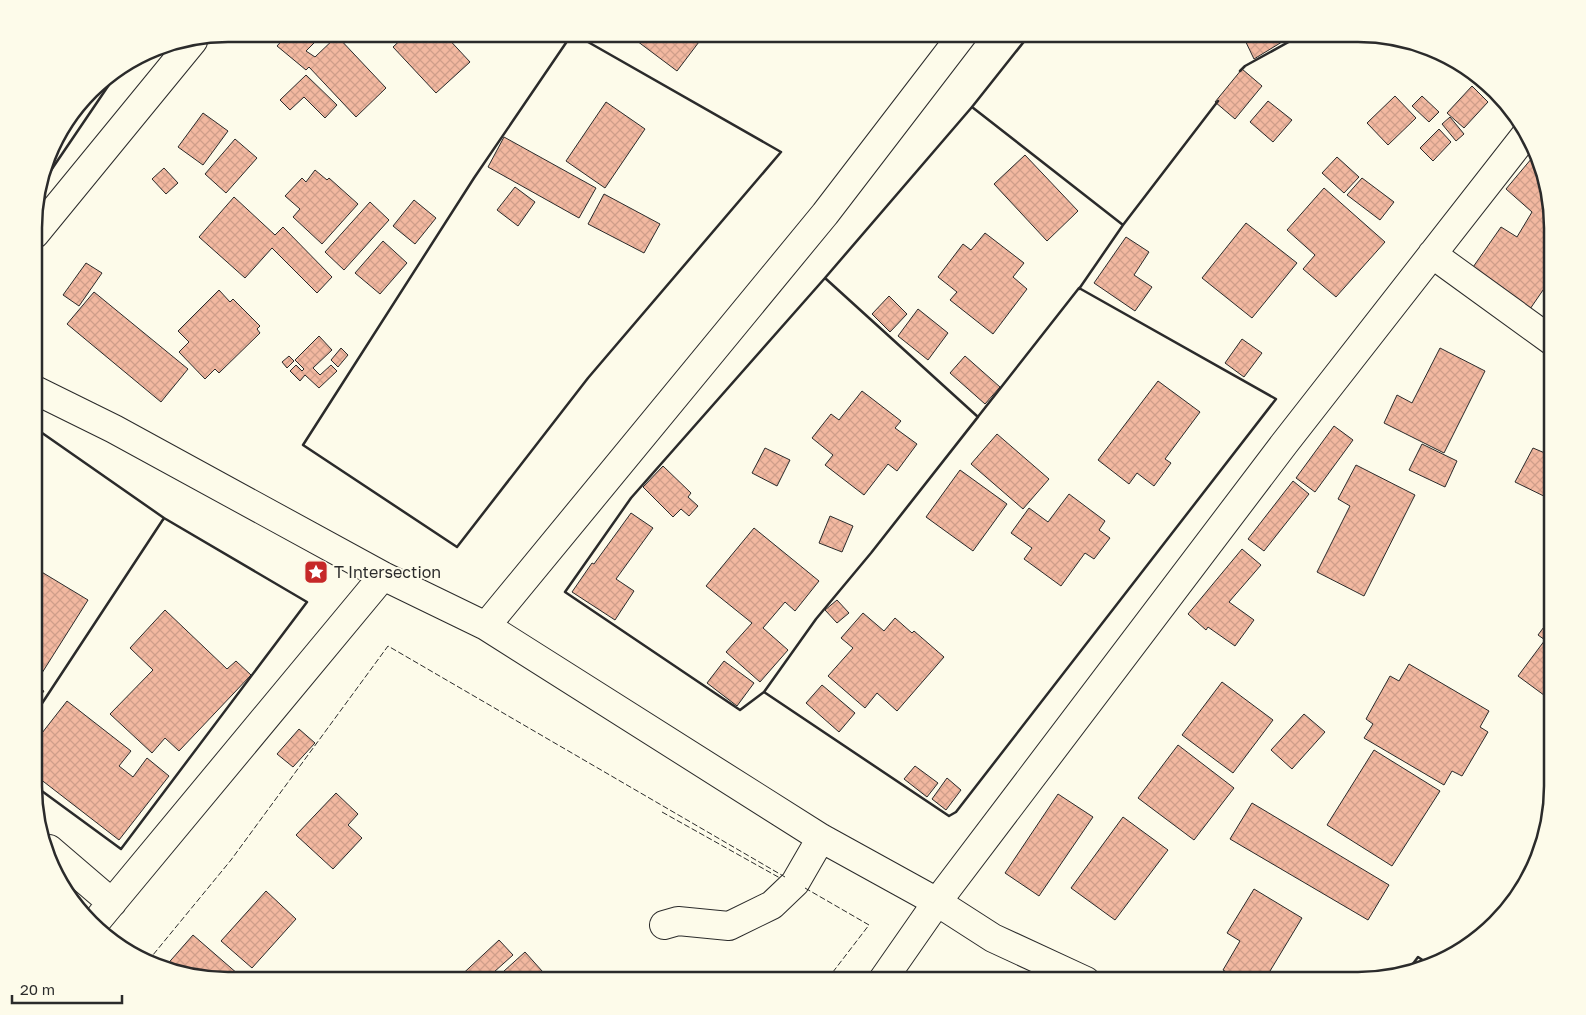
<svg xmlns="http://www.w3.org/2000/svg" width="1586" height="1015" font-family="'Golos Text',sans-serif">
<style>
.building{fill:url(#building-cross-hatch);stroke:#2b2b2b}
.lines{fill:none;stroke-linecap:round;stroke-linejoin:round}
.street-casing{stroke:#2b2b2b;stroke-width:30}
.street{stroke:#fdfbea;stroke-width:28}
.fence{stroke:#2b2b2b;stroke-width:1;stroke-dasharray:6 2.5;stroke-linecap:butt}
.wall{stroke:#2b2b2b;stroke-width:2.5}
.labels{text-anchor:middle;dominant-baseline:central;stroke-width:4;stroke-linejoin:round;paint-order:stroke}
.poi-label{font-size:16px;fill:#2b2b2b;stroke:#fdfbea;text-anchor:start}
.rim{fill:none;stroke:#2b2b2b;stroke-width:2.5}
</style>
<defs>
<pattern id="building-cross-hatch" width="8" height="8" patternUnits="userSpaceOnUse" patternTransform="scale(1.25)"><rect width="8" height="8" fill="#f2b8a0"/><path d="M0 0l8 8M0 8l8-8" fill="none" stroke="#d09e8a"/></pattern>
</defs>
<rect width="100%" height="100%" fill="#fdfbea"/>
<path class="building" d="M 295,34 L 306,34 L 315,42 L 306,51 L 315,57 L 337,36 L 386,88 L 356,117 L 309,67 L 306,70 L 277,46 L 287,35 L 291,38 Z
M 407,34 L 444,34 L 470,62 L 436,93 L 393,47 Z
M 643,34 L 705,34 L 677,71 L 637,41 Z
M 1242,34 L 1295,34 L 1254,59 Z
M 1242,69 L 1262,86 L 1235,119 L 1215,102 Z
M 306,75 L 337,105 L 325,118 L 304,97 L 290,110 L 280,100 Z
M 1472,86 L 1488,102 L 1464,128 L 1447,113 Z
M 1395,96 L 1416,118 L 1388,145 L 1367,123 Z
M 1422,96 L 1439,112 L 1429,122 L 1412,106 Z
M 1268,101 L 1292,120 L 1273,142 L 1250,122 Z
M 606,102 L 645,129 L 605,188 L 566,161 Z
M 203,113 L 228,131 L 203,165 L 178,147 Z
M 1450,117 L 1464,134 L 1456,141 L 1442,124 Z
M 1439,129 L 1451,142 L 1433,161 L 1420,148 Z
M 504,137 L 596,188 L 579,218 L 488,167 Z
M 235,139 L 257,158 L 226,193 L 205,174 Z
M 1025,155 L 1078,211 L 1047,241 L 994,184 Z
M 1337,157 L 1359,177 L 1344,193 L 1322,173 Z
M 1532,158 L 1535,160 L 1552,216 L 1552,246 L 1545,257 L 1552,261 L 1552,277 L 1530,309 L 1471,270 L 1501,227 L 1517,237 L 1532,212 L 1506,189 Z
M 164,168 L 178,183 L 166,194 L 152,179 Z
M 315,170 L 327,180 L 329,178 L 358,204 L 322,244 L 293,217 L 300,209 L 285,196 L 302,178 L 306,182 Z
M 1362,178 L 1394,202 L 1380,220 L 1347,195 Z
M 515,187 L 535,202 L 518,226 L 497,210 Z
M 1324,188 L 1385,242 L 1336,297 L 1303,269 L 1315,255 L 1287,230 Z
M 604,194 L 660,224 L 644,253 L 588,224 Z
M 234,197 L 275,235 L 283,227 L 332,277 L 317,293 L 272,248 L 245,278 L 199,237 Z
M 414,200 L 436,218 L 415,244 L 393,226 Z
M 370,202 L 389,220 L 344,270 L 325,252 Z
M 1246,223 L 1297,263 L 1252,318 L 1202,278 Z
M 985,233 L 1024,263 L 1013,277 L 1027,289 L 993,334 L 950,300 L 957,292 L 938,277 L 963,244 L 971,250 Z
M 1126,237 L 1149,252 L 1134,275 L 1152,287 L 1135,311 L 1094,283 Z
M 383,241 L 407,263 L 380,294 L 355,273 Z
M 86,263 L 102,273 L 79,306 L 63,295 Z
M 219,290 L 230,302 L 233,299 L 260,326 L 257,329 L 260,333 L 219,373 L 215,369 L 205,379 L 179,352 L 189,342 L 178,331 Z
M 94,292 L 188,369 L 161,402 L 67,324 Z
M 889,296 L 907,314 L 890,332 L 872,314 Z
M 918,309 L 948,333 L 928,360 L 898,336 Z
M 319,336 L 332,350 L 313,368 L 320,375 L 331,365 L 337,371 L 319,388 L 305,375 L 300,381 L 290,371 L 296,365 L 302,371 L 304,369 L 295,360 Z
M 1242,339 L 1262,353 L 1244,377 L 1225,363 Z
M 341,348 L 348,355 L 338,367 L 331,360 Z
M 1440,348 L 1485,371 L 1444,453 L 1384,423 L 1397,395 L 1412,403 Z
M 289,356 L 294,361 L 287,368 L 282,362 Z
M 965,356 L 1000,387 L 985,404 L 950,373 Z
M 1158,381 L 1200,412 L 1165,459 L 1171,463 L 1154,486 L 1137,473 L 1129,484 L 1098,460 Z
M 862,391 L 901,421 L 895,428 L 917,444 L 897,471 L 888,464 L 864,495 L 825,465 L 833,455 L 812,438 L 831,414 L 839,420 Z
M 1334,426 L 1353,440 L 1315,492 L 1296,478 Z
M 997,434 L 1049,479 L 1023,509 L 971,464 Z
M 1422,444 L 1457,461 L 1445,487 L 1409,470 Z
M 765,448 L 790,460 L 777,486 L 752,473 Z
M 1533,448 L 1552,456 L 1552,500 L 1515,482 Z
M 1356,465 L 1415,495 L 1364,596 L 1317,572 L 1350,506 L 1338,499 Z
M 663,466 L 691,493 L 688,497 L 698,506 L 689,516 L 681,509 L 673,517 L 643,487 Z
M 960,470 L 1007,504 L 973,551 L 926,517 Z
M 1293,481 L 1309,494 L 1264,551 L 1248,539 Z
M 1069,494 L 1105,521 L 1099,530 L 1110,538 L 1094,559 L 1085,553 L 1061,586 L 1024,559 L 1032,548 L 1011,533 L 1029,508 L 1048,522 Z
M 631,513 L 653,528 L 616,579 L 634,591 L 615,620 L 572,592 L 592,563 L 594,564 Z
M 830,516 L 853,526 L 842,552 L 819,543 Z
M 754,528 L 819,581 L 795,611 L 785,602 L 763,628 L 788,650 L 760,682 L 726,652 L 752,623 L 706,586 Z
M 1242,549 L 1261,565 L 1229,602 L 1254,620 L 1235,646 L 1208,627 L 1206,630 L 1188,614 Z
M 35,568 L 88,600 L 35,684 Z
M 837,600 L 849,613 L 837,623 L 825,610 Z
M 165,610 L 227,669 L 236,661 L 251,675 L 179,751 L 165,738 L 152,753 L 110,714 L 153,670 L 130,648 Z
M 863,613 L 884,631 L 895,618 L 912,633 L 914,631 L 944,657 L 897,711 L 877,693 L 865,708 L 828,676 L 853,648 L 841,638 Z
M 1552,616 L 1552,701 L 1518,676 L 1545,640 L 1538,635 Z
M 724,661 L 754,683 L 737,706 L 707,683 Z
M 1409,664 L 1489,711 L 1480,727 L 1488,732 L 1462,776 L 1452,771 L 1444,785 L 1364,738 L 1373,724 L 1366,719 L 1390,676 L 1399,681 Z
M 1222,682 L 1273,720 L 1233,773 L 1182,735 Z
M 822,685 L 855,713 L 839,732 L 806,703 Z
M 35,686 L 44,691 L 35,704 Z
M 67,701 L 131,751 L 119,766 L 133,777 L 147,758 L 169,776 L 119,840 L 35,775 L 35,742 Z
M 1304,714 L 1325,732 L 1292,769 L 1271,750 Z
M 299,729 L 315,743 L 293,767 L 277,754 Z
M 1178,745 L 1234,788 L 1194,840 L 1138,798 Z
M 1374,750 L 1440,791 L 1392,866 L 1327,825 Z
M 915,766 L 938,783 L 927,797 L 904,779 Z
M 947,778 L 961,790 L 946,810 L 932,799 Z
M 336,793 L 358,814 L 348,825 L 362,838 L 333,869 L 296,835 Z
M 1058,794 L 1093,817 L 1039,896 L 1005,873 Z
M 1252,803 L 1389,885 L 1368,920 L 1230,839 Z
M 1123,817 L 1168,850 L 1115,920 L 1071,888 Z
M 1254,889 L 1302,918 L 1264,981 L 1242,981 L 1223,970 L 1240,941 L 1227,933 Z
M 266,891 L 296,919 L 252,968 L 221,941 Z
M 193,935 L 246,981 L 228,981 L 178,975 L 164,968 Z
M 499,940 L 513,955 L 484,981 L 455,981 Z
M 525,952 L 551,981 L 493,981 Z"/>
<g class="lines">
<g class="street-casing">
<path id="street" d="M 35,234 L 193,41
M 1432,254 L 1552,341
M 35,390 L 114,429 L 383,576 L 486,626 L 821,838 L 937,902 L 993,938 L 1086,981
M 486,626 L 825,214 L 963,34
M 49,849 L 112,903
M 95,923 L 383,576
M 664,925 L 678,921 L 729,926 L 772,905 L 795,883 L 821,838
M 882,981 L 937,902 L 1284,444 L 1527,133"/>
</g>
<use href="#street" class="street"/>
<path class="fence" d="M 662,812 L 780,878
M 805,888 L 869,925 L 826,981
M 148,961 L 231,860 L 388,646 L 785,877"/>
<path class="wall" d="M 572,34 L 474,178 L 303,445 L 457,547 L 588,378 L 781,152 L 574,34
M 1240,71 L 1245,66 L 1303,34
M 972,107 L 1123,225 L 1079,289
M 41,185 L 119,70
M 1122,224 L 1123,225 L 1218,101
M 825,278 L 978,417 L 871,553 L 816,619 L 764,692 L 740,710 L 565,592 L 631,498 Z
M 826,279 L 825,278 L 972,107 L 1030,34
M 1079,288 L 1276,399 L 956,812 L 949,816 L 764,692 L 816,619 L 871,553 Z
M 35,428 L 164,518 L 163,520
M 35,714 L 164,518 L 307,602 L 121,849 L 35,786
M 1409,969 L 1418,957 L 1427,963"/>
</g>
<defs>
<g id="sight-square" transform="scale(1.25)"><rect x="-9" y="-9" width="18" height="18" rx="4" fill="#c62828" stroke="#fdfbea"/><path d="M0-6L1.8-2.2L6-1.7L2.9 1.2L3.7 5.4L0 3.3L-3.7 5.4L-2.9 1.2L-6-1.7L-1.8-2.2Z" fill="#fff"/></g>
</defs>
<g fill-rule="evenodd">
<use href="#sight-square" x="316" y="572"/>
</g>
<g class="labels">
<g class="poi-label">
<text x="334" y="572">T Intersection</text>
</g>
</g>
<path d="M0 0H1586V1015H0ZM228 42H1358A186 186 0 0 1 1544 228V786A186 186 0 0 1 1358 972H228A186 186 0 0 1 42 786V228A186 186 0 0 1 228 42Z" fill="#fdfbea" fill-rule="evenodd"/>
<path class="rim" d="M228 42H1358A186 186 0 0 1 1544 228V786A186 186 0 0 1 1358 972H228A186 186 0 0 1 42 786V228A186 186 0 0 1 228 42Z"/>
<path d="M12 995v8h110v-8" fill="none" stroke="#2b2b2b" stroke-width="2.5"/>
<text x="20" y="995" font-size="15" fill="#2b2b2b" stroke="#fdfbea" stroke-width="4" paint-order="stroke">20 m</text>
</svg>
